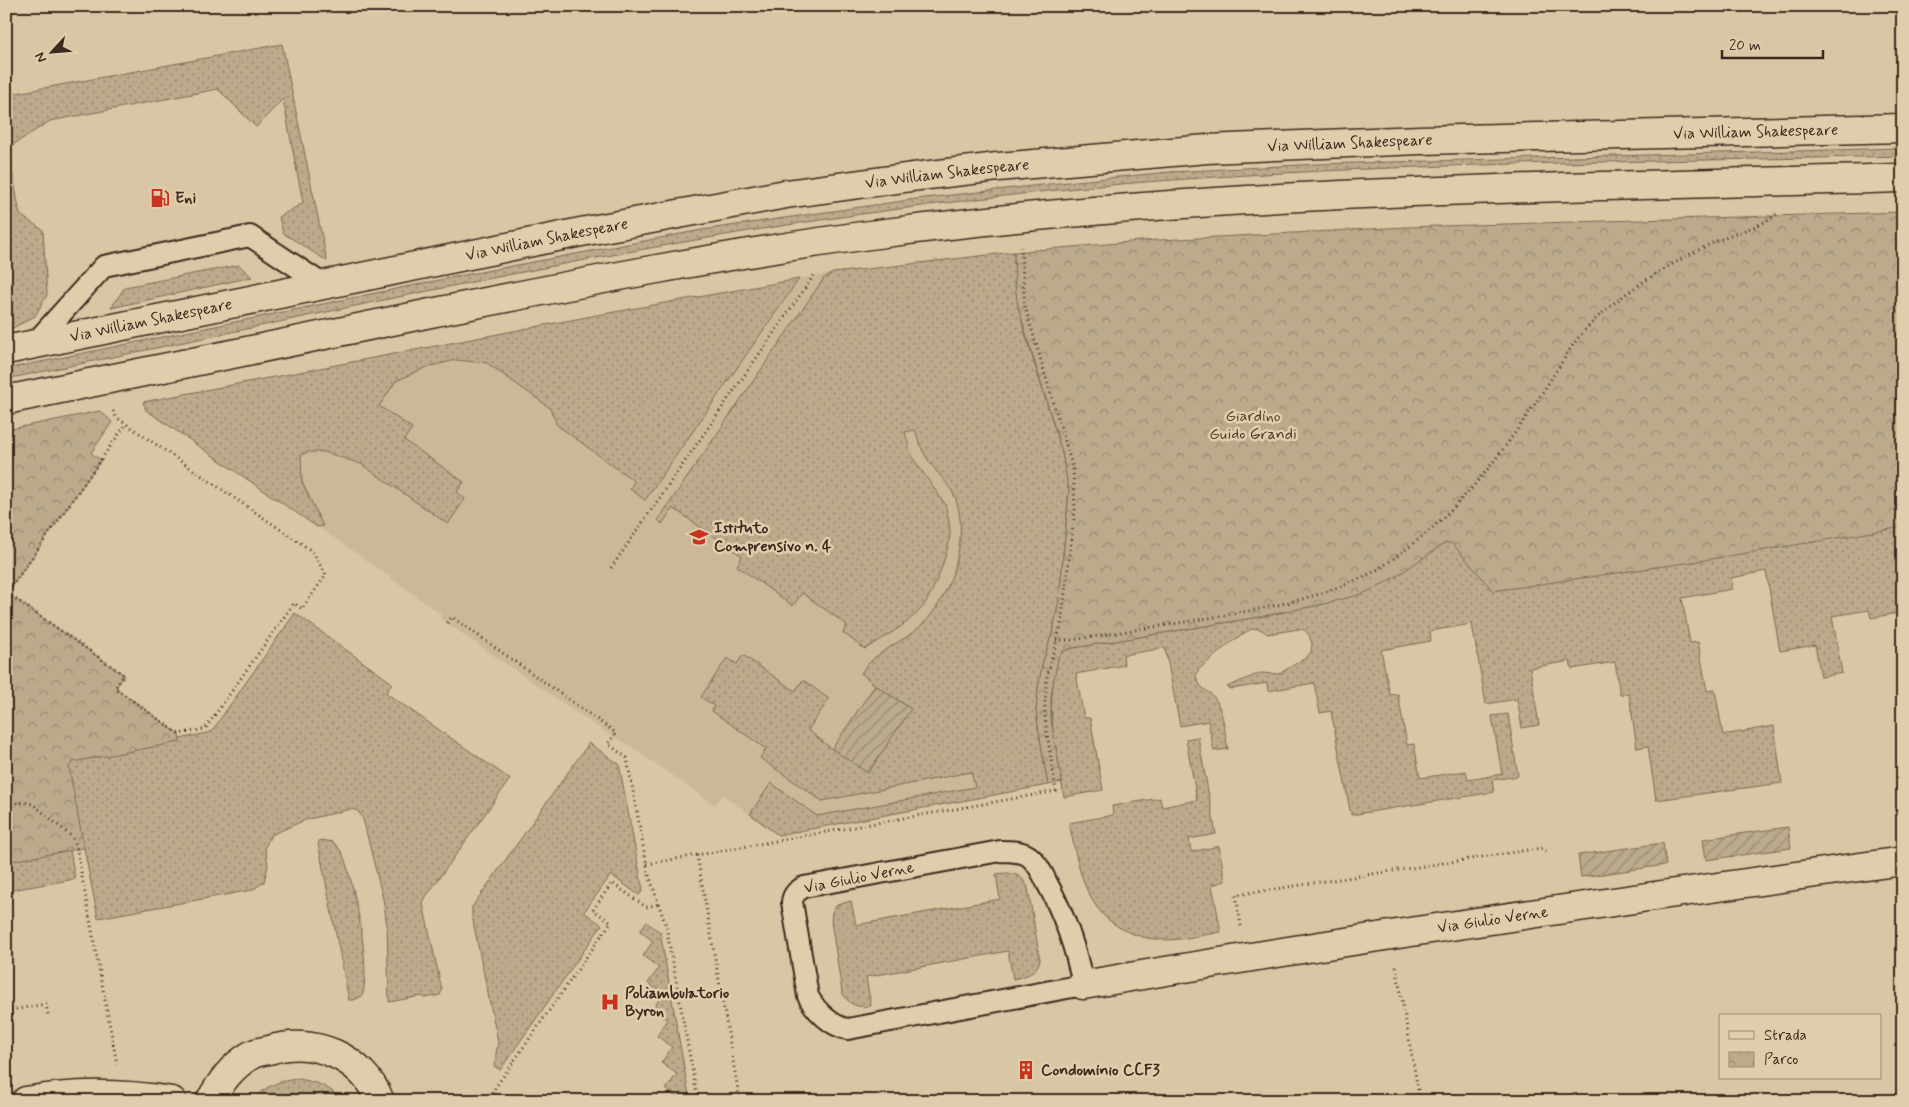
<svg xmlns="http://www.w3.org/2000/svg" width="1909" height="1107" font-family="Mynerve,sans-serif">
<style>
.built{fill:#cab899}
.grass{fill:url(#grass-dots);stroke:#7b6a55}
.park{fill:url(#park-crowns);stroke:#7b6a55}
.garden{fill:url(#garden-furrows);stroke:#7b6a55}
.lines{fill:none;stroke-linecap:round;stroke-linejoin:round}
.lane-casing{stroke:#3b2a1e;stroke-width:24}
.street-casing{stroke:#3b2a1e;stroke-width:31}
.primary-casing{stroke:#3b2a1e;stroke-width:31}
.path{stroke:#3b2a1e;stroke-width:3;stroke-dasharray:1 4;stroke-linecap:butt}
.lane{stroke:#dfcdab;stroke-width:20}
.street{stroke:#dfcdab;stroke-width:28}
.primary{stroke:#dfcdab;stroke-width:28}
.labels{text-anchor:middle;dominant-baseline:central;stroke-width:5;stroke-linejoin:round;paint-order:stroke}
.street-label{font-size:16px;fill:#3b2a1e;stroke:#dfcdab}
.poi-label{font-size:16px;font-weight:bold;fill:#3b2a1e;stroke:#dfcdab;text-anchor:start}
.park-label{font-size:16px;fill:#4e3d2e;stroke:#dfcdab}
</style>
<defs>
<pattern id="grass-dots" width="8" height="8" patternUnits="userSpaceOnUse" patternTransform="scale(1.25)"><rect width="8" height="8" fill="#bbaa8c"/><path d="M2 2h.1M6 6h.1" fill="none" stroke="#998b72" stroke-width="1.8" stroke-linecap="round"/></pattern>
<pattern id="park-crowns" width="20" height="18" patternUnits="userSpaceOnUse" patternTransform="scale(1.25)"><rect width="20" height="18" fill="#bbaa8c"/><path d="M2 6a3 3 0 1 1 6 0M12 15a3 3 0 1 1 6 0" fill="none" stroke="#998b72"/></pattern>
<pattern id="garden-furrows" width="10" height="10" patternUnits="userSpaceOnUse" patternTransform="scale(1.25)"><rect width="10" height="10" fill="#bbaa8c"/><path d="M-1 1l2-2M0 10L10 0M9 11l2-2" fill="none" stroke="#998b72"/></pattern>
</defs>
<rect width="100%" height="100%" fill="#d8c6a5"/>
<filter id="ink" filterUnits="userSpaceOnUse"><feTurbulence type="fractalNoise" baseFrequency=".02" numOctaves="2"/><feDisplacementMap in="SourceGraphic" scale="10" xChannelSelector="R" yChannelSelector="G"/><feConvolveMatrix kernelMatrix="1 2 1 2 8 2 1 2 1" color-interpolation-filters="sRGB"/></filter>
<g filter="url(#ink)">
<path class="built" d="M 1014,252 L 1036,710 L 1048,785 L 778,835 L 723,795 L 715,805 L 627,744 L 599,728 L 447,623 L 440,617 L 441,614 L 346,546 L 146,410 L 143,402 L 718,293 L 833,273 Z"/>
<path class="grass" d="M 282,44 L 327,261 L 283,233 L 279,217 L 303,203 L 283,99 L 256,127 L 218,89 L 50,121 L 8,148 L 20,215 L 43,230 L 47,295 L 35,316 L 11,329 L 6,301 L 6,95 Z
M 1903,148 L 1903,156 C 1659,162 1415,162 1172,180 C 1086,186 999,196 914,207 C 608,246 308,318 6,379 L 6,369 L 454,277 L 702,230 L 916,199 L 1077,181 L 1170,172 L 1319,164 Z
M 1903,212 L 1903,612 L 1871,618 L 1869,610 L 1832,616 L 1842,673 L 1821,677 L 1815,645 L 1780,651 L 1766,571 L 1731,578 L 1732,589 L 1682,598 L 1690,643 L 1698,642 L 1707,691 L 1715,690 L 1723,735 L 1774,726 L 1782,783 L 1656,800 L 1648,746 L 1637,748 L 1629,694 L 1620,695 L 1615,662 L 1572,669 L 1570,661 L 1530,668 L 1539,725 L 1522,728 L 1517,699 L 1486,704 L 1472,624 L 1430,631 L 1431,641 L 1381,650 L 1390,695 L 1398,694 L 1407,745 L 1414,744 L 1420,778 L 1466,771 L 1468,780 L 1502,774 L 1492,716 L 1508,714 L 1518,776 L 1492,780 L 1494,792 L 1351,815 L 1331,711 L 1320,713 L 1314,683 L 1268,691 L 1267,683 L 1231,689 L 1227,687 L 1260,673 L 1279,674 L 1307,657 L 1311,652 L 1312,644 L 1309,635 L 1305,630 L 1299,629 L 1267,634 C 1263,630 1260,628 1253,629 C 1240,632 1211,660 1199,669 L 1196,675 C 1200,693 1211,689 1217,702 C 1224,716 1225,734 1228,749 L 1214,751 L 1208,721 L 1180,726 L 1165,648 L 1123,655 L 1124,665 L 1076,674 L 1084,718 L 1090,718 L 1103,790 L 1064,797 L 1053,733 L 1051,707 L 1054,673 L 1058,658 L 1063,651 L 1073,648 L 1259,617 L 1324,604 Z
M 1014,252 L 1015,285 L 1023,327 L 1062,452 L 1069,491 L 1059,601 L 1053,630 L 1042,665 L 1038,689 L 1036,710 L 1038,726 L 1048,785 L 778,835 L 750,814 L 771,783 L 817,816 L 975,787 L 971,772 L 822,801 L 760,758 L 766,749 L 712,711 L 714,706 L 701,697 L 727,658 L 737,664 L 743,655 L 795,691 L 803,680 L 829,699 L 808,730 L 832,749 L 911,709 L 875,685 L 861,673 C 875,650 904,643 923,624 C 952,596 973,529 952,491 C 943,477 930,466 923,451 C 919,445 918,437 915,430 L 905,432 L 912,457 L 945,504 C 948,514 950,525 950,535 C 949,551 932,597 921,609 C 905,626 885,637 865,649 L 843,633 L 847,625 L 802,593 L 793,606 L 737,566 L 742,556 L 673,508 L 662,524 L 658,520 L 824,278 L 833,273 Z
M 239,265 L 252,277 L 111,308 L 125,287 Z
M 799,279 L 645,500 L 630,489 L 634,481 L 557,425 L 550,408 L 487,363 L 456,360 L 427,367 L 396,381 L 379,406 L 412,428 L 404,440 L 464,482 L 457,492 L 465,499 L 448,524 L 361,464 L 325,452 L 308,452 L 301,455 L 302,482 L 323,526 L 317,527 L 146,410 L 143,402 L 592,316 Z
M 6,599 L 109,689 L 180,739 L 211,732 L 295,613 L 392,683 L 386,693 L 510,779 L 425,898 L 423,904 L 442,990 L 440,995 L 425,998 L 422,996 L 389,1002 L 387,925 L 383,899 L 363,819 L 358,811 L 351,809 L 305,820 L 271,835 L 265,847 L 268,865 L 264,882 L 252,890 L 98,918 L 84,848 L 78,835 Z
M 1198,737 L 1216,834 L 1189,839 L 1191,852 L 1219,846 L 1225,881 L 1212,885 L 1221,932 C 1204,935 1186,939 1168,940 C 1153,940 1138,937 1124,930 C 1083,910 1078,863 1069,823 L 1113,815 L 1112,806 L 1160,798 L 1162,807 L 1197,800 L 1186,739 Z
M 589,743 L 619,764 L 643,890 L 639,895 L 611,875 L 584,912 L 602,925 L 500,1070 L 494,1066 L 498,1042 L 472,916 L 472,907 Z
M 6,813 L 66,840 L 70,850 L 75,879 L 6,891 Z
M 320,840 L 333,842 C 337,846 341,850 343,855 C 354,883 372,968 362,996 L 354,1000 L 349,1000 L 318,843 Z
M 1007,873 C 1018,874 1023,877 1028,888 L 1040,960 C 1036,974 1026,976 1013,979 L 1008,951 L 866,977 L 871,1006 C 856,1008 849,1005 842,992 L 831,921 L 832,912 L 837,905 L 851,901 L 856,925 L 1000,899 L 996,874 Z
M 646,922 L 660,932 L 690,1101 L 681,1101 L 666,1089 L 677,1074 L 661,1063 L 672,1047 L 657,1036 L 667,1020 L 652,1010 L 663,994 L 648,983 L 659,968 L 643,956 L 653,941 L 640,931 Z
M 299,1079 C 317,1082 330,1087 343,1101 L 252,1101 C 267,1085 277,1081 299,1079 Z"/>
<path class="park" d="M 1903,212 L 1903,527 L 1699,561 L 1493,591 L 1452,543 L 1445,543 L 1391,580 L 1362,594 L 1324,604 L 1259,617 L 1073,648 L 1063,651 L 1058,658 L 1051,696 L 1051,720 L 1062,782 L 1048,785 L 1038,726 L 1036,710 L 1038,689 L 1042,665 L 1053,630 L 1059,601 L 1069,492 L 1062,452 L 1018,307 L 1015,285 L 1014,252 L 1141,241 L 1407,227 Z
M 100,411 L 112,422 L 91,453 L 101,460 L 7,593 L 124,675 L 116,688 L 179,734 L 180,742 L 73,762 L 69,767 L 84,848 L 6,862 L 6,430 Z"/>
<path class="garden" d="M 875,685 L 911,709 L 868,773 L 832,749 Z
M 1788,827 L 1791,848 L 1706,860 L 1703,839 Z
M 1663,843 L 1666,865 L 1581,877 L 1578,855 Z"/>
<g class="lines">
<g class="lane-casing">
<path id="lane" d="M 34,344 L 104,266 L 250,236 L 324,285
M 1000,851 C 1010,851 1022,851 1030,857 C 1038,864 1043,874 1047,883 C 1065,916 1076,949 1083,985 L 848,1029 C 832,1027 815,1010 808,996 L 792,902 C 793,894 797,891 804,887 Z"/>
</g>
<g class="street-casing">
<g id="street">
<path id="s1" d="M 1083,985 C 1356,938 1629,899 1903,861"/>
<path d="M 26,1101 C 75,1092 123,1093 172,1101"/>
<path d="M 210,1101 C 221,1082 231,1067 251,1055 C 256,1052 263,1051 269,1050 C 313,1036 363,1057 380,1101"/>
</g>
</g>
<g class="primary-casing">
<g id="primary">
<path id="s2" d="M 6,350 L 581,232 L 786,194 L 912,177 L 998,167 L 1207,149 L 1420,140 L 1903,128"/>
<path d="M 6,400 C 144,372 283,344 421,315 C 575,284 729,253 885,233 C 1222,189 1563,188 1903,178"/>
</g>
</g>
<path class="path" d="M 113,411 L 116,417 L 126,424 L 312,551 L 326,575 L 302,609 L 294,603 L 205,729 L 179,734 L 115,688 L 124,675 L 7,593 L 126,424
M 611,568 L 814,275
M 447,623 L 452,617 L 616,733 L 608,744 L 627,758 L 648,872 L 666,926 L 698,1101
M 1056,640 L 1072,640 C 1116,633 1160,626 1203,619 C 1261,609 1318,600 1371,573 C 1383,567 1394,558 1405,550 C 1478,496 1526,419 1574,343 C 1609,298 1670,263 1721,239 C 1737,231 1766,226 1777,213
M 6,805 L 23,802 L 33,804 L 72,837 L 76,845 L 117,1064
M 697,855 L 740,1101
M 647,864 L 1056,791 L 1045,720 L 1045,701 L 1047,676 L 1061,625 L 1075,510 L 1073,468 L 1025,307 L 1021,247
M 1241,926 L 1236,895 L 1541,848 L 1549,853
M 1396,966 L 1420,1101
M 6,1011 L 46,1004 L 48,1015
M 486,1101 L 611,922 L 593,910 L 612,883 L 646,907 L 659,904"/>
<use href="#lane" class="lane"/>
<use href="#street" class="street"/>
<use href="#primary" class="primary"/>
</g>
</g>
<defs>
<g id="fuel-bare" transform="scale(1.5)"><path d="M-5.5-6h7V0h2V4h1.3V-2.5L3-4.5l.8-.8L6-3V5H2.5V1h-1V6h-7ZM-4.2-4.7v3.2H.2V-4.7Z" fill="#c8321e" stroke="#dfcdab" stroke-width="2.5" paint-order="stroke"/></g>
<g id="school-bare" transform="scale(1.5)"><path d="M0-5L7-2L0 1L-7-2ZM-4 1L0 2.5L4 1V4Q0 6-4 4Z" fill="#c8321e" stroke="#dfcdab" stroke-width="2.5" paint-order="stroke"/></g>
<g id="hospital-bare" transform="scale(1.5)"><path d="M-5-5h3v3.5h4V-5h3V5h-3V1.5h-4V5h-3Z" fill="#c8321e" stroke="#dfcdab" stroke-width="2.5" paint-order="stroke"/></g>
<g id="building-bare" transform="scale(1.5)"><path d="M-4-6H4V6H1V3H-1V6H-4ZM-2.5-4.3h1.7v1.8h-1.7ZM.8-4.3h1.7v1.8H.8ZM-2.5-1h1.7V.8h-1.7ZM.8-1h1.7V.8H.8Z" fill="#c8321e" stroke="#dfcdab" stroke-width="2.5" paint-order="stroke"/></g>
</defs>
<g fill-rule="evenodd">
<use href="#fuel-bare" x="160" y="198"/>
<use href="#school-bare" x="699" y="537"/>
<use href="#hospital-bare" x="610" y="1002"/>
<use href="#building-bare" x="1026" y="1070"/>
</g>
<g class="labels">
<g class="street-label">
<text stroke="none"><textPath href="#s2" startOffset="1768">Via William Shakespeare</textPath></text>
<text stroke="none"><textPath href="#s2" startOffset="1362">Via William Shakespeare</textPath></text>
<text stroke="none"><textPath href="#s2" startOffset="958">Via William Shakespeare</textPath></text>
<text stroke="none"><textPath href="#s2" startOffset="552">Via William Shakespeare</textPath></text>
<text stroke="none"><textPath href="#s2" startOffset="148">Via William Shakespeare</textPath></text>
<text transform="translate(859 878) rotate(-11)">Via Giulio Verne</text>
<text stroke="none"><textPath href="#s1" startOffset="415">Via Giulio Verne</textPath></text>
</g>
<g class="poi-label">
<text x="175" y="198">Eni</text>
<text x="714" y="528">Istituto<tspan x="714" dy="18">Comprensivo n. 4</tspan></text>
<text x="625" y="993">Poliambulatorio<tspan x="625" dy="18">Byron</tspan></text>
<text x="1041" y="1070">Condominio CCF3</text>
</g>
<g class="park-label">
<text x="1253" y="416">Giardino<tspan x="1253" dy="18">Guido Grandi</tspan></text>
</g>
</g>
<rect width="1909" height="1107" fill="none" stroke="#dfcdab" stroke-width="25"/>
<rect x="12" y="12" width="1884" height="1082" fill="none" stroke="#3b2a1e" stroke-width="2" filter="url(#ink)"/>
<rect x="1719" y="1014" width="162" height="65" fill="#dfcdab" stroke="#9d8c73"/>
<rect x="1729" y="1031" width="25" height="8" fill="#dfcdab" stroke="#9d8c73"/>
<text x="1764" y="1040" font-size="15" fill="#3b2a1e">Strada</text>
<rect x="1729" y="1052" width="25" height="15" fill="url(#park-crowns)" stroke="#9d8c73"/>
<text x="1764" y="1064" font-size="15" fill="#3b2a1e">Parco</text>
<g transform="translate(52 52) rotate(244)" stroke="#dfcdab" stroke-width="4" paint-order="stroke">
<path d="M0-4L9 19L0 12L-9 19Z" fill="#3b2a1e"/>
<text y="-8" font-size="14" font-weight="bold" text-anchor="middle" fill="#3b2a1e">N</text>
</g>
<path d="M1722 50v8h101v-8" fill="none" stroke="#3b2a1e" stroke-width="2.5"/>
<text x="1729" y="50" font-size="15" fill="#3b2a1e" stroke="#dfcdab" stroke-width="4" paint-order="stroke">20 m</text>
</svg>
